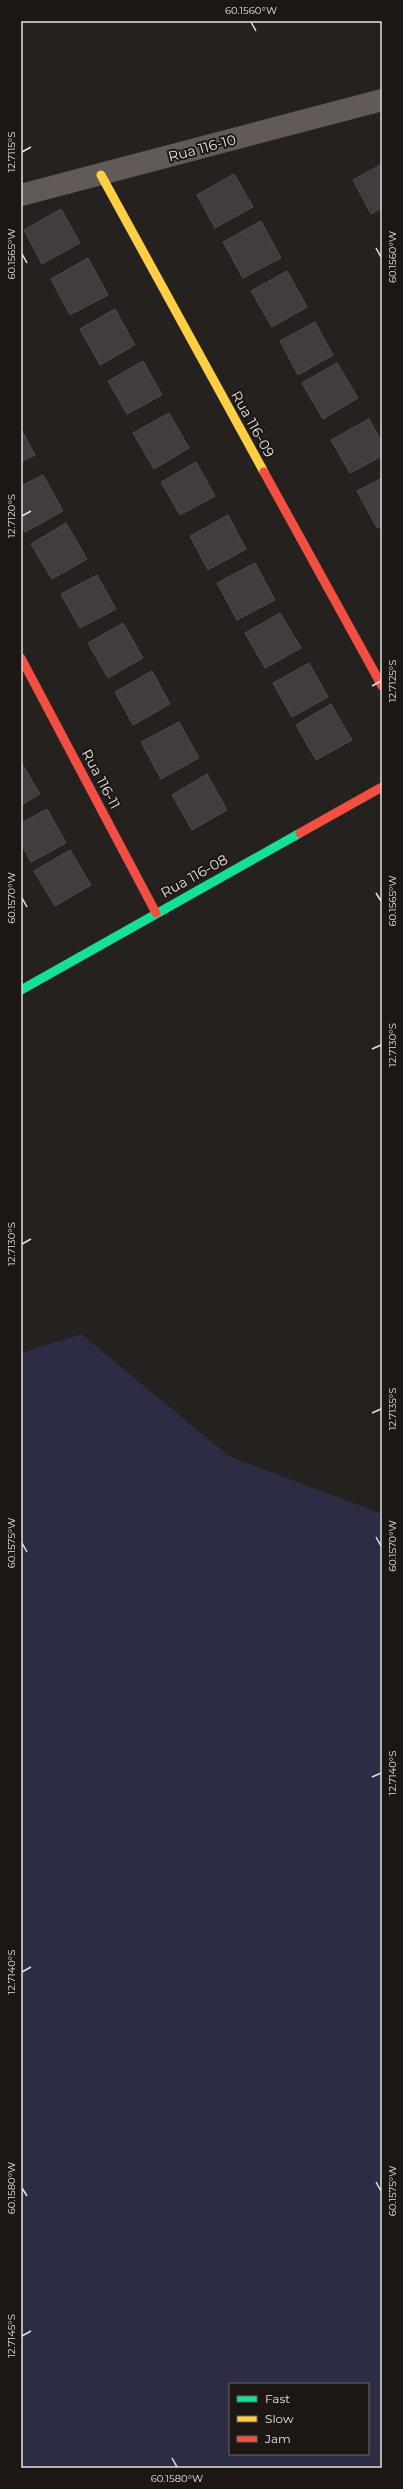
<svg xmlns="http://www.w3.org/2000/svg" width="403" height="2489" font-family="Montserrat,sans-serif">
<style>
.green{fill:#2c2d45;fill-rule:evenodd}
.building{fill:#403d3c;stroke:#4e4b4a}
.lines{fill:none;stroke-linecap:round;stroke-linejoin:round}
.street{stroke:#615a57;stroke-width:22}
.fast{stroke:#16e098;stroke-width:9}
.slow{stroke:#ffcf43;stroke-width:9}
.jam{stroke:#f24e42;stroke-width:9}
.ticks{fill:none;stroke:#e4e1df;stroke-width:1.5}
.labels{text-anchor:middle;dominant-baseline:central;stroke-width:4;stroke-linejoin:round;paint-order:stroke}
.street-label{font-size:14px;fill:#e4e1df;stroke:#1c1714}
.neatline{fill:none;stroke:#e4e1df;stroke-width:1.5}
.ticks-label{font-size:10px;text-anchor:middle;fill:#e4e1df}
</style>
<rect width="100%" height="100%" fill="#24211f"/>
<path class="green" d="M 81,1334 L 229,1456 L 382,1514 L 382,2468 L 21,2468 L 21,1353 ZM 230,2384 L 368,2384 L 368,2454 L 230,2454 Z"/>
<path class="building" d="M 382,164 L 382,208 L 371,214 L 353,180 Z
M 234,174 L 253,207 L 215,228 L 197,195 Z
M 61,209 L 80,243 L 42,264 L 24,230 Z
M 261,221 L 281,258 L 243,278 L 223,242 Z
M 88,258 L 108,295 L 70,315 L 51,279 Z
M 287,271 L 307,307 L 272,327 L 251,291 Z
M 115,309 L 135,345 L 100,365 L 80,329 Z
M 315,322 L 333,355 L 298,375 L 280,341 Z
M 143,361 L 162,395 L 127,414 L 108,381 Z
M 337,363 L 358,398 L 323,419 L 302,383 Z
M 169,413 L 189,448 L 154,469 L 133,433 Z
M 369,419 L 382,443 L 382,456 L 350,473 L 331,440 Z
M 21,429 L 35,455 L 21,462 Z
M 196,462 L 215,496 L 180,515 L 161,482 Z
M 43,475 L 63,511 L 25,532 L 21,525 L 21,486 Z
M 382,478 L 382,525 L 377,528 L 357,491 Z
M 228,515 L 246,549 L 208,570 L 190,536 Z
M 66,523 L 87,559 L 52,579 L 31,544 Z
M 255,563 L 275,600 L 237,620 L 217,583 Z
M 97,575 L 116,609 L 80,628 L 61,594 Z
M 280,613 L 301,648 L 265,668 L 245,633 Z
M 123,623 L 143,658 L 108,678 L 88,643 Z
M 309,663 L 328,697 L 292,717 L 273,683 Z
M 152,671 L 170,704 L 133,725 L 115,692 Z
M 331,704 L 352,740 L 316,760 L 296,725 Z
M 179,722 L 199,758 L 161,779 L 141,742 Z
M 21,762 L 40,794 L 21,805 Z
M 207,774 L 227,810 L 192,830 L 172,795 Z
M 47,809 L 66,843 L 31,862 L 21,844 L 21,823 Z
M 70,850 L 91,885 L 55,906 L 34,871 Z"/>
<g class="lines">
<path class="street" d="M 21,195 L 382,100"/>
<path class="fast" d="M 21,990 L 300,833"/>
<path class="slow" d="M 101,175 L 264,472"/>
<path class="jam" d="M 264,472 L 382,686
M 21,658 L 156,913
M 300,833 L 382,787"/>
</g>
<path class="ticks" d="M 251,22 L 256,31M 22,152 L 31,147M 376,248 L 381,257M 22,254 L 27,263M 22,516 L 31,511M 372,686 L 381,681M 376,893 L 381,901M 22,898 L 27,907M 372,1049 L 381,1045M 22,1244 L 31,1239M 372,1413 L 381,1409M 376,1537 L 381,1546M 22,1543 L 27,1552M 372,1777 L 381,1773M 22,1972 L 31,1967M 376,2182 L 381,2191M 22,2188 L 27,2196M 22,2336 L 31,2331M 172,2458 L 177,2467"/>
<g class="labels">
<g class="street-label">
<text transform="translate(202 148) rotate(-15)">Rua 116-10</text>
<text transform="translate(253 424) rotate(61)">Rua 116-09</text>
<text transform="translate(101 779) rotate(62)">Rua 116-11</text>
<text transform="translate(194 876) rotate(-29)">Rua 116-08</text>
</g>
</g>
<rect width="403" height="2489" fill="none" stroke="#1c1714" stroke-width="44"/>
<rect x="229" y="2383" width="140" height="72" fill="#1c1714" stroke="#6c6865"/>
<rect x="237" y="2396" width="20" height="6" fill="#16e098" stroke="#6c6865"/>
<text x="265" y="2403" font-size="12" fill="#e4e1df">Fast</text>
<rect x="237" y="2416" width="20" height="6" fill="#ffcf43" stroke="#6c6865"/>
<text x="265" y="2423" font-size="12" fill="#e4e1df">Slow</text>
<rect x="237" y="2436" width="20" height="6" fill="#f24e42" stroke="#6c6865"/>
<text x="265" y="2443" font-size="12" fill="#e4e1df">Jam</text>
<rect x="22" y="22" width="359" height="2445" class="neatline"/>
<g class="ticks-label">
<text x="251" y="14">60.1560°W</text>
<text transform="translate(11 152) rotate(-90)" y="4">12.7115°S</text>
<text transform="translate(11 254) rotate(-90)" y="4">60.1565°W</text>
<text transform="translate(392 257) rotate(-90)" y="4">60.1560°W</text>
<text transform="translate(11 516) rotate(-90)" y="4">12.7120°S</text>
<text transform="translate(392 681) rotate(-90)" y="4">12.7125°S</text>
<text transform="translate(11 898) rotate(-90)" y="4">60.1570°W</text>
<text transform="translate(392 901) rotate(-90)" y="4">60.1565°W</text>
<text transform="translate(392 1045) rotate(-90)" y="4">12.7130°S</text>
<text transform="translate(11 1244) rotate(-90)" y="4">12.7130°S</text>
<text transform="translate(392 1409) rotate(-90)" y="4">12.7135°S</text>
<text transform="translate(11 1543) rotate(-90)" y="4">60.1575°W</text>
<text transform="translate(392 1546) rotate(-90)" y="4">60.1570°W</text>
<text transform="translate(392 1773) rotate(-90)" y="4">12.7140°S</text>
<text transform="translate(11 1972) rotate(-90)" y="4">12.7140°S</text>
<text transform="translate(11 2188) rotate(-90)" y="4">60.1580°W</text>
<text transform="translate(392 2191) rotate(-90)" y="4">60.1575°W</text>
<text transform="translate(11 2336) rotate(-90)" y="4">12.7145°S</text>
<text x="177" y="2482">60.1580°W</text>
</g>
</svg>
